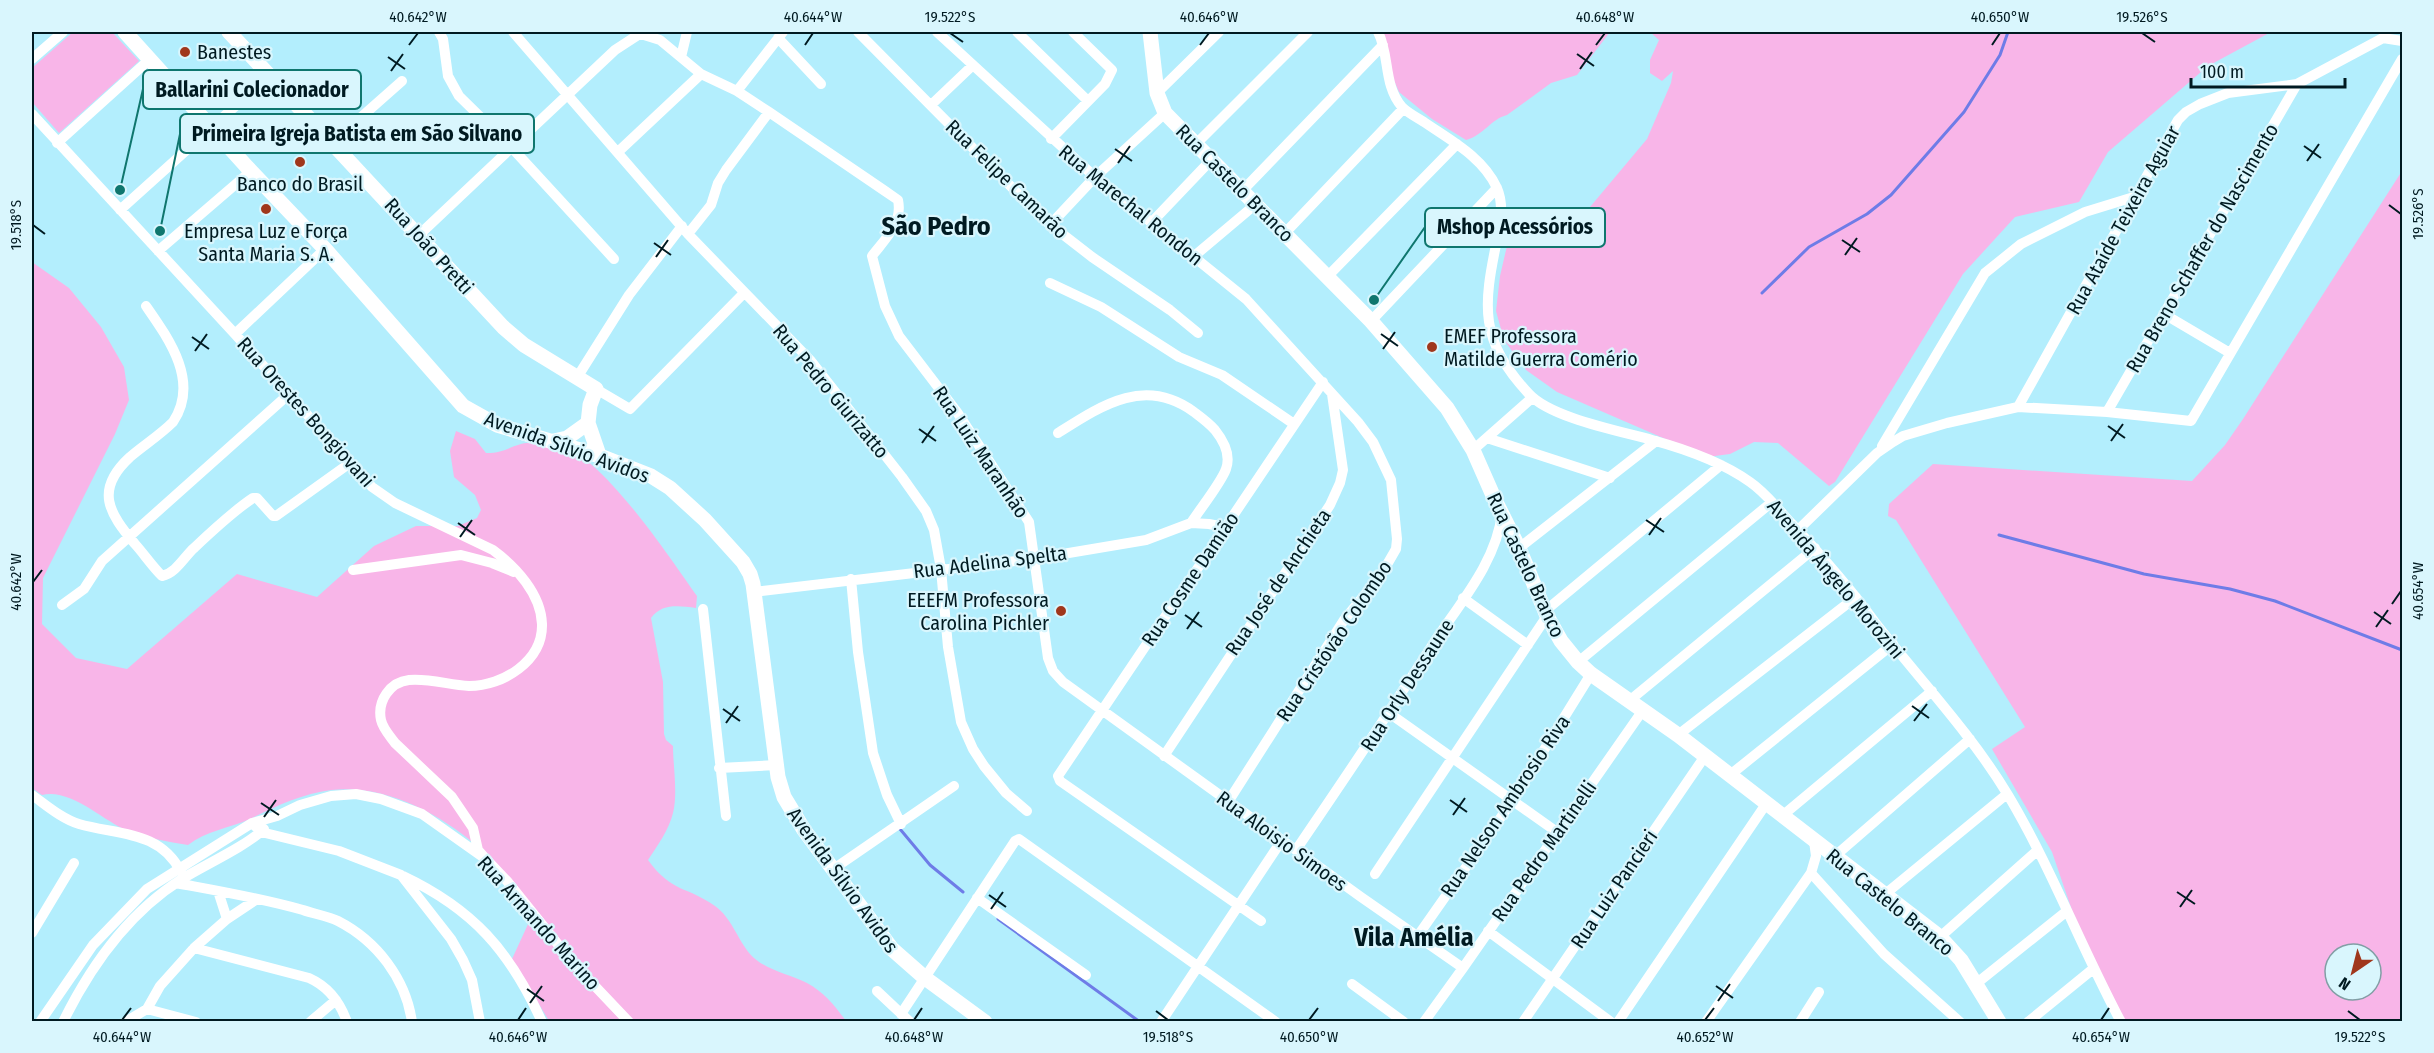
<svg xmlns="http://www.w3.org/2000/svg" width="2434" height="1053" font-family="'Fira Sans Condensed',sans-serif">
<style>
.green{fill:#f8b5e8;fill-rule:evenodd}
.lines{fill:none;stroke-linecap:round;stroke-linejoin:round}
.stream{stroke:#6e7ce7;stroke-width:3}
.street{stroke:#fff;stroke-width:10}
.secondary{stroke:#fff;stroke-width:15}
.ticks{fill:none;stroke:#001a21;stroke-width:2}
.poi-dot{fill:#a0371c;stroke:#d9f6fd;stroke-width:2}
.labels{text-anchor:middle;dominant-baseline:central;stroke-width:4.5;stroke-linejoin:round;paint-order:stroke}
.poi-label{font-size:20px;fill:#001a21;stroke:#d9f6fd;text-anchor:start}
.street-label{font-size:20px;fill:#001a21;stroke:#d9f6fd}
.district-label{font-size:26px;font-weight:bold;fill:#001a21;stroke:#d9f6fd}
.leader{fill:none;stroke:#0f766e;stroke-width:2}
.callout-dot{fill:#0f766e;stroke:#d9f6fd;stroke-width:2}
.callout{fill:#d9f6fd;stroke:#0f766e;stroke-width:2}
.callout-label{font-size:21px;text-anchor:middle;font-weight:bold;fill:#001a21}
.neatline{fill:none;stroke:#001a21;stroke-width:2}
.ticks-label{font-size:15px;text-anchor:middle;fill:#001a21}
</style>
<rect width="100%" height="100%" fill="#b3eefd"/>
<path class="green" d="M 73,32 L 112,32 L 139,61 L 59,133 L 32,102 L 32,68 Z
M 1373,32 L 1610,32 L 1577,75 L 1551,83 L 1507,115 C 1491,119 1484,135 1466,140 L 1432,119 L 1399,92 Z
M 1650,32 L 2271,32 L 2208,66 L 2108,152 L 2079,202 L 2015,217 L 1963,274 L 1835,482 L 1829,486 L 1778,443 L 1754,442 L 1730,454 L 1707,457 L 1557,392 L 1526,370 L 1504,340 L 1496,311 L 1500,276 L 1513,220 L 1554,210 L 1554,208 L 1590,207 L 1647,139 L 1671,83 L 1673,71 L 1662,81 L 1650,73 L 1650,60 L 1659,40 Z
M 2402,171 L 2402,1021 L 2125,1021 L 2089,960 L 2052,852 L 1992,749 L 2025,727 L 1896,520 L 1888,516 L 1889,504 L 1933,464 L 2192,481 L 2225,445 L 2243,419 ZM 2335,954 L 2371,954 L 2371,990 L 2335,990 Z
M 32,262 L 69,288 L 101,327 L 124,367 L 129,400 L 115,434 L 43,578 L 42,624 L 76,658 L 127,669 L 237,574 L 317,597 L 374,546 L 416,526 L 458,526 L 477,518 L 481,510 L 475,495 L 454,477 L 450,451 L 456,431 L 475,439 L 486,453 C 503,453 507,448 521,444 C 530,442 544,443 554,444 C 599,449 671,560 697,596 L 696,608 C 679,606 662,603 651,618 L 663,682 L 664,734 L 666,740 L 673,746 C 673,766 678,793 673,813 C 669,830 657,846 648,860 C 672,893 687,886 715,906 C 731,917 738,940 750,954 C 764,970 789,974 807,983 C 825,993 835,1006 846,1021 L 549,1021 L 512,959 L 535,909 C 516,888 498,863 476,845 C 437,812 384,784 331,790 C 302,794 276,806 250,819 C 229,828 206,831 188,845 C 168,842 147,838 128,831 C 103,821 71,788 42,795 L 32,788 Z"/>
<g class="lines">
<path class="stream" d="M 1762,293 L 1809,247 L 1867,214 L 1891,195 L 1964,112 L 2000,55 L 2008,32
M 1999,535 L 2144,574 L 2230,589 L 2275,601 L 2402,650
M 900,829 L 930,865 L 963,892
M 998,919 L 1140,1022"/>
<path class="street" d="M 439,32 L 443,39 L 448,76 L 459,96 L 511,147 L 614,259
M 513,32 L 688,234 L 811,361 L 902,477 L 926,511 L 934,530 L 941,569 L 948,647 L 961,722 L 973,749 L 984,766 L 1006,793 L 1027,811
M 858,32 L 1043,219 L 1092,257 L 1170,310 L 1198,333
M 937,32 L 1095,177 L 1246,299 L 1358,422 L 1373,442 L 1391,480 L 1397,539 L 1396,549 L 1381,575 L 1344,620 L 1228,802
M 1017,32 L 1088,101
M 1378,32 C 1390,55 1383,85 1402,107 C 1408,113 1416,117 1424,122 C 1450,140 1483,157 1497,188 C 1504,204 1501,223 1497,240 C 1483,307 1479,340 1529,394 C 1551,418 1620,431 1652,440 C 1685,449 1722,462 1750,482 C 1766,493 1779,510 1792,524 C 1821,555 1849,587 1874,621 C 1919,679 1970,732 2008,795 C 2051,867 2081,947 2121,1022
M 778,38 L 821,84
M 681,57 L 687,32
M 32,59 L 63,32
M 737,91 L 783,32
M 1157,93 L 1219,32
M 931,105 L 972,66
M 32,114 L 235,334 L 372,487 L 395,503 L 493,550 C 516,567 541,594 542,624 C 543,661 503,686 469,686 C 449,685 429,678 409,680 C 390,682 377,701 381,720 C 383,729 390,736 395,743 L 452,797 L 473,828 L 478,850 L 487,860
M 1051,139 L 1105,84 L 1112,70 L 1073,32
M 333,142 L 402,81
M 57,143 L 150,59
M 1196,144 L 1308,32
M 619,151 L 701,74
M 1243,190 L 1383,45
M 120,210 L 270,75
M 1151,223 L 1212,159
M 1050,225 L 1095,177 L 1165,113
M 688,234 L 711,205 L 718,183 L 726,170 L 769,112
M 1284,234 L 1403,109
M 419,235 L 615,50 L 638,35 L 644,35 L 660,40 L 701,74 L 737,91 L 769,112 L 885,191 L 898,200 C 903,223 885,239 872,256 L 885,306 L 899,336 L 957,412 L 1029,522 L 1048,658 L 1053,671 L 1063,682 L 1361,897 L 1463,968
M 158,251 L 251,171
M 1193,257 L 1256,204
M 1327,277 L 1457,144
M 1050,283 L 1101,307 L 1179,357 L 1222,375 L 1294,424
M 146,306 C 169,339 200,382 173,422 C 160,435 144,445 130,457 C 94,490 109,513 135,544 C 144,554 152,566 162,576 C 176,573 184,557 194,548 C 212,531 232,512 253,498 L 257,498 L 273,516 L 276,516 L 350,463
M 2164,314 L 2230,353
M 1371,321 L 1497,188
M 235,334 L 325,249
M 578,376 L 629,295 L 682,226
M 596,389 L 630,409 L 744,293
M 2018,407 L 2178,120 L 2186,112 L 2200,104 L 2228,93 L 2297,84 L 2383,38 L 2402,41
M 2107,412 L 2297,84
M 1058,433 C 1102,405 1145,376 1194,412 C 1202,418 1209,423 1215,430 C 1223,440 1231,455 1226,469 C 1221,483 1200,509 1191,523
M 1487,438 L 1610,478
M 1882,446 L 1985,273 L 2021,244 L 2085,212 L 2137,196
M 1473,450 L 1532,398
M 1798,530 L 1877,453 L 1893,442 L 1903,436 L 1947,423 L 2018,407 L 2107,412 L 2191,421 L 2402,59
M 1519,548 L 1656,441
M 353,570 L 461,555 L 492,563 L 514,572
M 851,579 L 858,652 L 873,753 L 887,795 L 901,824
M 754,592 L 1033,559 L 1146,540 L 1191,523 L 1209,524 L 1224,527
M 1463,598 L 1528,645
M 62,605 L 84,589 L 102,561 L 289,394
M 703,609 L 726,816
M 1545,611 L 1721,465
M 1578,662 L 1772,502
M 1629,701 L 1815,548
M 1389,713 L 1557,832
M 1678,735 L 1856,597
M 1164,756 L 1330,505 L 1340,483 L 1343,470 L 1332,394
M 719,768 L 777,765
M 1730,775 L 1893,644
M 32,795 C 46,805 62,819 79,824 C 117,835 160,830 181,872
M 1782,816 L 1932,691
M 252,823 L 261,832 L 339,851 L 401,875 L 451,939 L 463,960 L 472,980 L 480,1022
M 1296,850 C 1343,781 1390,711 1435,641 C 1461,602 1497,560 1502,513
M 1835,856 L 1970,739
M 832,870 L 954,786
M 1811,873 L 1884,954 L 1960,1022
M 1375,874 L 1547,616
M 403,876 C 473,909 510,951 542,1022
M 176,883 C 219,891 261,898 303,910 C 314,914 328,916 338,921 C 377,941 406,979 412,1022
M 218,891 L 227,919
M 1884,895 L 2007,794
M 977,898 L 1086,975
M 1261,921 L 1060,781 L 1058,776 L 1323,382
M 1488,931 L 1611,1022
M 32,933 L 74,863
M 1417,937 L 1513,800 L 1591,674
M 1940,937 L 2038,850
M 194,948 L 309,978 C 327,986 340,1002 347,1022
M 1977,983 L 2067,911
M 1352,984 L 1404,1022
M 877,991 L 910,1022
M 147,1009 L 196,1022
M 901,1014 L 1015,841 L 1019,839 L 1276,1022
M 40,1022 L 93,945 L 147,889 L 252,823 L 277,816 L 300,805 L 331,796 L 356,794 L 381,799 L 422,814 L 487,860 L 507,881 L 573,963 L 629,1022
M 63,1022 C 91,965 128,913 182,879 C 206,864 243,848 264,829
M 125,1022 L 147,1009 L 160,986 L 194,948 L 227,919 L 257,899
M 310,1022 L 336,1000
M 1161,1022 L 1282,840
M 1424,1022 L 1463,968 L 1643,710
M 1523,1022 L 1705,756
M 1618,1022 L 1766,804
M 1706,1022 L 1811,873 L 1816,856 L 1814,841
M 1800,1022 L 1819,992
M 2028,1022 L 2093,969"/>
<path class="secondary" d="M 125,32 L 247,167 L 325,249 L 463,406 L 497,425 L 600,456 L 651,476 L 670,488 L 705,520 L 743,562 L 750,574 L 753,584 L 778,777 L 784,797 L 804,830 L 892,949 L 925,978 L 985,1022
M 229,32 L 503,327 L 524,345 L 596,389 L 590,405 L 588,423 L 567,438 L 554,441
M 1150,32 L 1157,93 L 1165,113 L 1371,321 L 1447,408 L 1473,450 L 1495,500 L 1519,548 L 1547,616 L 1561,641 L 1578,662 L 1591,674 L 1678,735 L 1940,937 L 1961,960 L 1999,1022
M 588,423 L 599,455"/>
</g>
<path class="ticks" d="M 950,33 L 963,42M 2142,33 L 2155,42M 409,45 L 418,33M 805,45 L 813,33M 1200,45 L 1209,33M 1596,45 L 1605,33M 1992,45 L 2000,33M 1577,54 L 1594,66M 388,57 L 405,69M 1580,69 L 1592,52M 391,71 L 403,54M 2304,146 L 2321,158M 1115,149 L 1132,161M 2307,161 L 2319,144M 1118,163 L 1130,146M 2389,205 L 2401,214M 33,225 L 45,234M 1842,240 L 1860,252M 654,243 L 671,255M 1845,255 L 1857,238M 656,257 L 668,240M 1381,334 L 1398,346M 192,337 L 209,349M 1383,349 L 1395,332M 195,351 L 207,334M 2108,426 L 2125,438M 919,429 L 936,441M 2111,441 L 2123,424M 922,443 L 934,426M 1646,520 L 1664,532M 458,523 L 475,535M 1649,535 L 1661,518M 460,537 L 472,520M 33,582 L 42,570M 2392,604 L 2401,591M 2374,612 L 2391,624M 1185,615 L 1202,627M 2376,627 L 2388,610M 1187,629 L 1199,612M 1912,706 L 1929,718M 723,709 L 740,721M 1914,721 L 1927,704M 726,723 L 738,706M 1450,800 L 1467,812M 261,803 L 279,815M 1453,815 L 1465,798M 264,817 L 276,800M 2177,892 L 2195,904M 989,895 L 1006,907M 2180,907 L 2192,890M 991,909 L 1003,892M 1716,986 L 1733,998M 527,989 L 544,1001M 1718,1001 L 1730,984M 530,1003 L 542,986M 1156,1011 L 1168,1020M 2348,1011 L 2360,1020M 122,1020 L 131,1008M 518,1020 L 526,1008M 914,1020 L 922,1008M 1309,1020 L 1318,1008M 1705,1020 L 1714,1008M 2101,1020 L 2109,1008"/>
<g class="poi-dot">
<circle cx="185" cy="52" r="6"/>
<circle cx="300" cy="162" r="6"/>
<circle cx="266" cy="209" r="6"/>
<circle cx="1432" cy="347" r="6"/>
<circle cx="1061" cy="611" r="6"/>
</g>
<g class="labels">
<g class="poi-label">
<text x="197" y="52">Banestes</text>
<text x="300" y="184" text-anchor="middle">Banco do Brasil</text>
<text x="266" y="231" text-anchor="middle">Empresa Luz e Força<tspan x="266" dy="23">Santa Maria S. A.</tspan></text>
<text x="1444" y="336">EMEF Professora<tspan x="1444" dy="23">Matilde Guerra Comério</tspan></text>
<text x="1049" y="600" text-anchor="end">EEEFM Professora<tspan x="1049" dy="23">Carolina Pichler</tspan></text>
</g>
<g class="street-label">
<text transform="translate(1007 179) rotate(44)">Rua Felipe Camarão</text>
<text transform="translate(1235 183) rotate(45)">Rua Castelo Branco</text>
<text transform="translate(1131 205) rotate(39)">Rua Marechal Rondon</text>
<text transform="translate(2123 220) rotate(-61)">Rua Ataíde Teixeira Aguiar</text>
<text transform="translate(429 246) rotate(48)">Rua João Pretti</text>
<text transform="translate(2202 248) rotate(-60)">Rua Breno Schaffer do Nascimento</text>
<text transform="translate(831 391) rotate(50)">Rua Pedro Giurizatto</text>
<text transform="translate(306 412) rotate(48)">Rua Orestes Bongiovani</text>
<text transform="translate(567 447) rotate(20)">Avenida Sílvio Avidos</text>
<text transform="translate(981 452) rotate(56)">Rua Luiz Maranhão</text>
<text transform="translate(990 562) rotate(-7)">Rua Adelina Spelta</text>
<text transform="translate(1526 565) rotate(65)">Rua Castelo Branco</text>
<text transform="translate(1190 579) rotate(-56)">Rua Cosme Damião</text>
<text transform="translate(1836 579) rotate(50)">Avenida Ângelo Morozini</text>
<text transform="translate(1278 582) rotate(-56)">Rua José de Anchieta</text>
<text transform="translate(1334 641) rotate(-56)">Rua Cristóvão Colombo</text>
<text transform="translate(1407 685) rotate(-57)">Rua Orly Dessaune</text>
<text transform="translate(1505 806) rotate(-56)">Rua Nelson Ambrosio Riva</text>
<text transform="translate(1282 841) rotate(36)">Rua Aloisio Simoes</text>
<text transform="translate(1544 851) rotate(-55)">Rua Pedro Martinelli</text>
<text transform="translate(843 880) rotate(54)">Avenida Sílvio Avidos</text>
<text transform="translate(1614 889) rotate(-56)">Rua Luiz Pancieri</text>
<text transform="translate(1890 902) rotate(39)">Rua Castelo Branco</text>
<text transform="translate(539 923) rotate(48)">Rua Armando Marino</text>
</g>
<g class="district-label">
<text x="936" y="226">São Pedro</text>
<text x="1414" y="937">Vila Amélia</text>
</g>
</g>
<path class="leader" d="M120 190L143 89M160 231L180 134M1374 300L1425 227"/>
<g class="callout-dot">
<circle cx="120" cy="190" r="6"/>
<circle cx="160" cy="231" r="6"/>
<circle cx="1374" cy="300" r="6"/>
</g>
<g class="callout">
<rect x="143" y="70" width="218" height="39" rx="6"/>
<rect x="180" y="114" width="354" height="39" rx="6"/>
<rect x="1425" y="208" width="180" height="39" rx="6"/>
</g>
<g class="callout-label">
<text x="252" y="97">Ballarini Colecionador</text>
<text x="357" y="141">Primeira Igreja Batista em São Silvano</text>
<text x="1515" y="234">Mshop Acessórios</text>
</g>
<rect width="2434" height="1053" fill="none" stroke="#d9f6fd" stroke-width="66"/>
<g transform="translate(2353 972) rotate(215)"><circle r="28" fill="#d9f6fd" stroke="#829ea5" stroke-width="1.5"/>
<path d="M0-4.5L10 22L0 15L-10 22Z" fill="#a0371c"/>
<text y="-9" font-size="16" font-weight="bold" text-anchor="middle" fill="#001a21">N</text>
</g>
<path d="M2191 78v9h154v-9" fill="none" stroke="#001a21" stroke-width="3"/>
<text x="2200" y="78" font-size="18" fill="#001a21" stroke="#d9f6fd" stroke-width="4.5" paint-order="stroke">100 m</text>
<rect x="33" y="33" width="2368" height="987" class="neatline"/>
<g class="ticks-label">
<text x="418" y="22">40.642°W</text>
<text x="813" y="22">40.644°W</text>
<text x="950" y="22">19.522°S</text>
<text x="1209" y="22">40.646°W</text>
<text x="1605" y="22">40.648°W</text>
<text x="2000" y="22">40.650°W</text>
<text x="2142" y="22">19.526°S</text>
<text transform="translate(2418 214) rotate(-90)" y="5">19.526°S</text>
<text transform="translate(16 225) rotate(-90)" y="5">19.518°S</text>
<text transform="translate(16 582) rotate(-90)" y="5">40.642°W</text>
<text transform="translate(2418 591) rotate(-90)" y="5">40.654°W</text>
<text x="122" y="1042">40.644°W</text>
<text x="518" y="1042">40.646°W</text>
<text x="914" y="1042">40.648°W</text>
<text x="1168" y="1042">19.518°S</text>
<text x="1309" y="1042">40.650°W</text>
<text x="1705" y="1042">40.652°W</text>
<text x="2101" y="1042">40.654°W</text>
<text x="2360" y="1042">19.522°S</text>
</g>
</svg>
